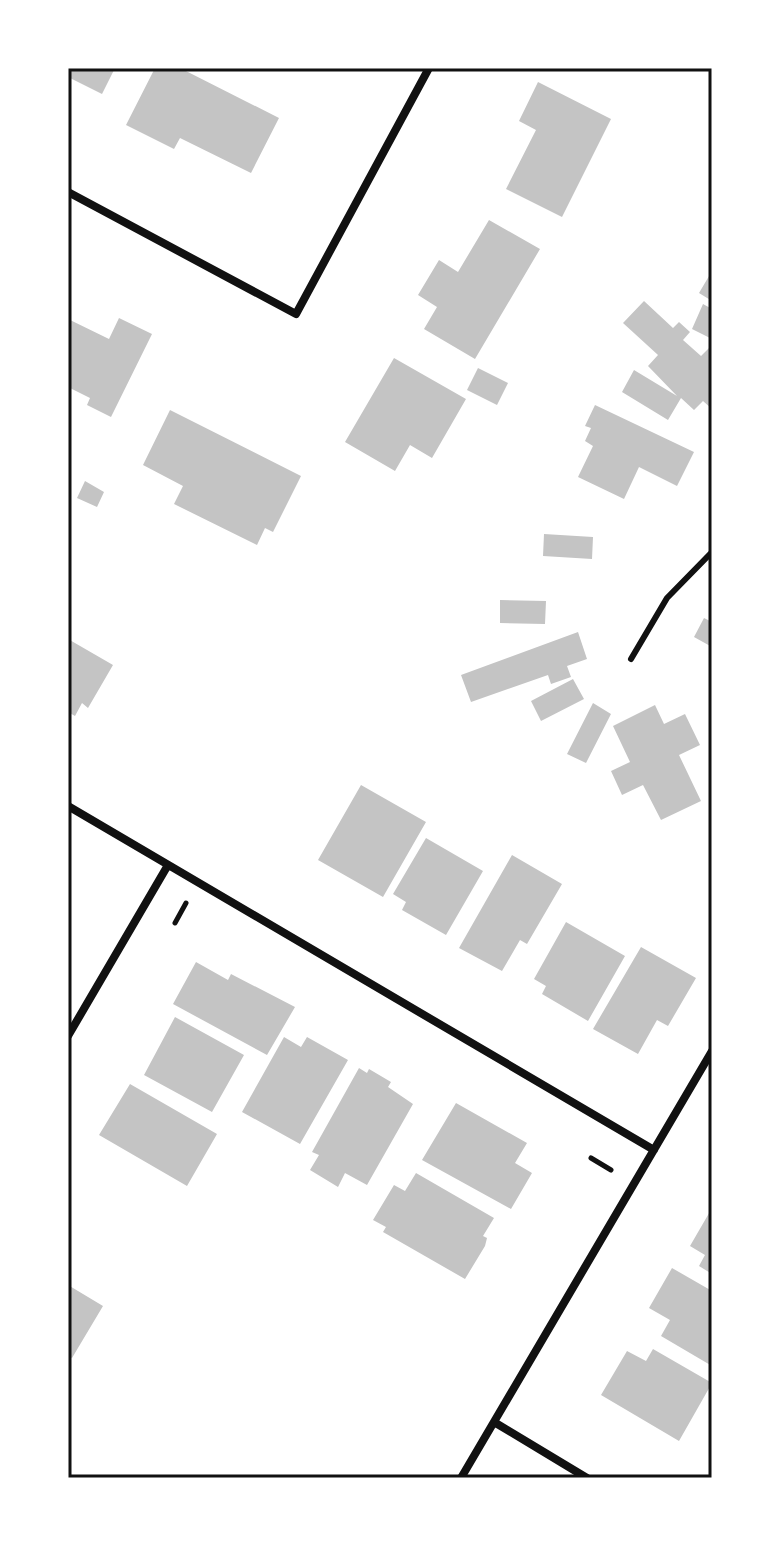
<svg xmlns="http://www.w3.org/2000/svg" width="780" height="1546" font-family="Literata,serif">
<style>
.building{fill:#c4c4c4}
.lines{fill:none;stroke-linecap:round;stroke-linejoin:round}
.path{stroke:#111;stroke-width:5}
.service{stroke:#111;stroke-width:6}
.minor{stroke:#111;stroke-width:8}
.neatline{fill:none;stroke:#111;stroke-width:3}
</style>
<rect width="100%" height="100%" fill="#fff"/>
<path class="building" d="M 68,68 L 115,68 L 102,94 L 68,77 Z
M 155,68 L 180,68 L 279,118 L 251,173 L 180,138 L 174,149 L 126,125 Z
M 538,82 L 611,119 L 562,217 L 506,189 L 536,130 L 519,121 Z
M 489,220 L 540,249 L 475,359 L 424,329 L 437,307 L 418,295 L 439,260 L 458,272 Z
M 712,271 L 712,301 L 699,293 Z
M 644,301 L 673,328 L 679,322 L 690,332 L 683,340 L 701,356 L 712,345 L 712,409 L 703,401 L 694,410 L 681,398 L 668,420 L 622,392 L 634,370 L 677,396 L 648,366 L 658,355 L 623,323 Z
M 703,304 L 712,309 L 712,339 L 692,329 Z
M 119,318 L 152,334 L 111,417 L 87,405 L 90,398 L 68,387 L 68,319 L 109,339 Z
M 394,358 L 466,399 L 432,458 L 410,445 L 395,471 L 345,442 Z
M 478,368 L 508,383 L 497,405 L 467,390 Z
M 595,405 L 694,452 L 677,486 L 639,467 L 624,499 L 578,477 L 593,446 L 585,441 L 591,428 L 585,426 Z
M 170,410 L 301,476 L 273,532 L 265,528 L 257,545 L 174,504 L 183,486 L 143,465 Z
M 85,481 L 104,492 L 97,507 L 77,498 Z
M 544,534 L 593,537 L 592,559 L 543,556 Z
M 500,600 L 546,601 L 545,624 L 500,623 Z
M 704,618 L 712,622 L 712,647 L 694,637 Z
M 578,632 L 587,659 L 567,666 L 571,677 L 551,684 L 548,675 L 471,702 L 461,675 Z
M 68,639 L 113,665 L 88,708 L 82,703 L 75,716 L 68,712 Z
M 573,679 L 584,699 L 541,721 L 531,701 Z
M 593,703 L 611,714 L 586,763 L 567,754 Z
M 655,705 L 664,724 L 685,714 L 700,745 L 679,755 L 701,801 L 661,820 L 643,785 L 622,795 L 611,771 L 630,762 L 613,726 Z
M 361,785 L 426,822 L 383,897 L 318,860 Z
M 426,838 L 483,871 L 446,935 L 402,910 L 406,902 L 393,894 Z
M 512,855 L 562,884 L 527,944 L 520,940 L 502,971 L 459,948 Z
M 566,922 L 625,956 L 588,1021 L 542,994 L 546,986 L 534,979 Z
M 641,947 L 696,978 L 668,1026 L 657,1020 L 638,1054 L 593,1029 Z
M 196,962 L 228,980 L 231,974 L 295,1007 L 267,1055 L 173,1004 Z
M 175,1017 L 244,1055 L 212,1112 L 144,1075 Z
M 284,1037 L 301,1047 L 307,1037 L 348,1060 L 300,1144 L 242,1112 Z
M 359,1068 L 367,1073 L 369,1069 L 391,1082 L 388,1087 L 413,1104 L 367,1185 L 345,1173 L 338,1187 L 310,1170 L 319,1155 L 312,1152 Z
M 130,1084 L 217,1134 L 187,1186 L 99,1135 Z
M 456,1103 L 527,1143 L 515,1163 L 532,1173 L 511,1209 L 422,1160 Z
M 416,1173 L 494,1218 L 483,1236 L 487,1238 L 485,1246 L 465,1279 L 383,1232 L 386,1227 L 373,1220 L 394,1185 L 405,1191 Z
M 712,1208 L 712,1274 L 699,1266 L 705,1255 L 690,1246 Z
M 672,1268 L 712,1291 L 712,1366 L 661,1336 L 670,1320 L 649,1308 Z
M 68,1285 L 103,1306 L 72,1358 L 68,1356 Z
M 653,1349 L 712,1383 L 679,1441 L 601,1395 L 627,1351 L 646,1361 Z"/>
<g class="lines">
<path class="path" d="M 175,923 L 186,903
M 591,1158 L 611,1170"/>
<path class="service" d="M 631,659 L 667,598 L 712,552"/>
<path class="minor" d="M 68,192 L 296,314 L 429,68
M 68,806 L 654,1150
M 68,1036 L 168,865
M 494,1422 L 587,1478
M 461,1478 L 712,1051"/>
</g>
<rect width="780" height="1546" fill="none" stroke="#ffffff" stroke-width="140"/>
<rect x="70" y="70" width="640" height="1406" class="neatline"/>
</svg>
